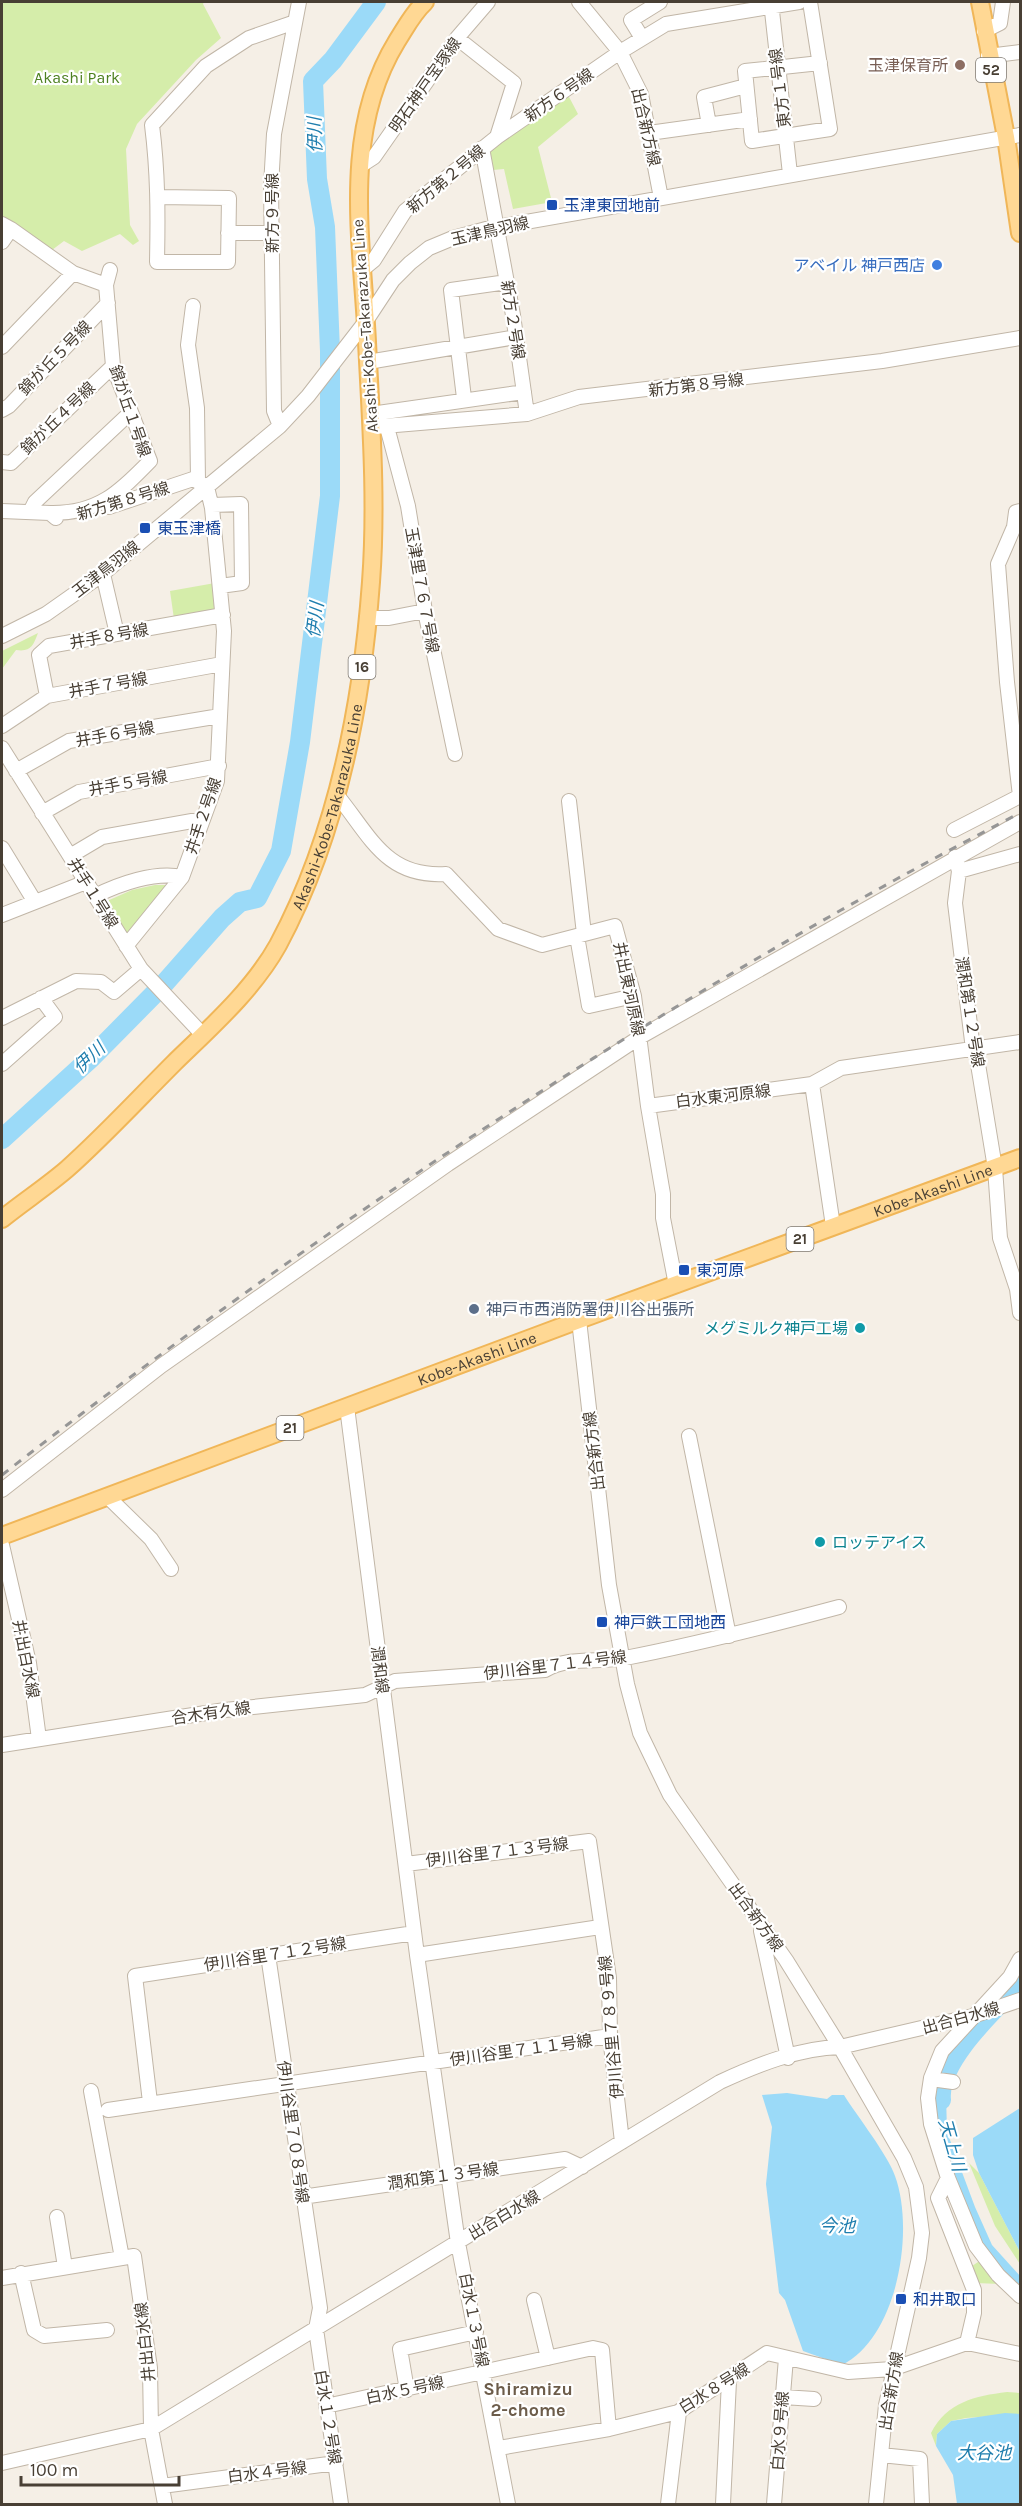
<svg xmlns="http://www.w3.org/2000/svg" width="1022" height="2506" font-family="Karla,'Noto Sans JP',sans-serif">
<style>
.green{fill:#d5edaa}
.water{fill:#9bdaf8}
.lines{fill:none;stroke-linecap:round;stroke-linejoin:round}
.river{stroke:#9bdaf8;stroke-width:20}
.minor-casing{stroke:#c1b6a7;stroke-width:16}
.major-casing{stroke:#f0b658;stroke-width:20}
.minor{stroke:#fff;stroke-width:14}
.major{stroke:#ffd894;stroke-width:16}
.rail{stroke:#969696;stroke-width:3;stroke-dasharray:8 8;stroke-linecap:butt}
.education-dot{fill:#8d6e63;stroke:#fff;stroke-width:2}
.transit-dot{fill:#1a4fb4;stroke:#fff;stroke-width:2}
.shop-dot{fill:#3f7fe0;stroke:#fff;stroke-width:2}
.service-dot{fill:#5c6f8a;stroke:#fff;stroke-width:2}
.culture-dot{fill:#0f9aa8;stroke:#fff;stroke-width:2}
.labels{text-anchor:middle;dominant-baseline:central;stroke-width:4.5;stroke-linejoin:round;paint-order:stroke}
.shield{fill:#fff;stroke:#7f7971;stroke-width:1.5}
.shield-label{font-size:15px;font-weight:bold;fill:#483f34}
.education-label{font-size:16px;fill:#785e54;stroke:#fff;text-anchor:end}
.park-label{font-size:16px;fill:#4d8121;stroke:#fff}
.street-label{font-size:16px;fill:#483f34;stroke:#fff}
.transit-label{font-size:16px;fill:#164399;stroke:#fff;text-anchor:start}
.shop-label{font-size:16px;fill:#366cbe;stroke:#fff;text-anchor:end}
.service-label{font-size:16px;fill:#4e5e75;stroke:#fff;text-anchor:start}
.culture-label{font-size:16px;fill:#0d838f;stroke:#fff;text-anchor:end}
.water-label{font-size:18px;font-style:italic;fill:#1f7eae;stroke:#fff}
.neighbourhood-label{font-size:18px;font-weight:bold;fill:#6c5c4a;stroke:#fff}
</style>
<rect width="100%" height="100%" fill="#f5efe6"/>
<path class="green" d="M 2,2 L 204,2 L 203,4 L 221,38 L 196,60 L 137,124 L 126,149 L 130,225 L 139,241 L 133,245 L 120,234 L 82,251 L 64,241 L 52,250 L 2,216 Z
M 568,95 L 578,114 L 538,147 L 552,202 L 513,209 L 504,169 L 493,170 L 490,150 Z
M 215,583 L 217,610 L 174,619 L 170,591 Z
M 38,633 C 33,646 31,652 16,650 L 2,669 L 2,651 Z
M 155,885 L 167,885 L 130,934 L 126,935 L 107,901 L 132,890 Z
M 969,2163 L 979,2173 L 1020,2252 L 1020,2264 L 995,2226 Z
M 981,2260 L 1000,2284 L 976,2283 L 969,2268 Z
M 1007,2392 L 1020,2393 L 1020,2414 L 966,2418 L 951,2421 L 937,2434 L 936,2446 L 931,2433 C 947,2402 975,2396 1007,2392 Z"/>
<path class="water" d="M 936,2083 L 946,2085 L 946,2089 L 949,2090 L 948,2095 L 946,2095 L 947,2132 L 975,2207 L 992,2245 L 1020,2276 L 1020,2289 L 993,2259 L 974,2229 L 937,2125 Z
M 787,2093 L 827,2099 L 832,2095 L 844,2095 C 857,2116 888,2155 895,2176 C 915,2230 898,2337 842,2365 L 803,2351 L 785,2300 L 779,2293 L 766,2184 L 772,2127 L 762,2095 Z
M 1020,2108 L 1020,2252 L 979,2173 L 973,2155 L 973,2138 Z
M 1005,2413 L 1020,2414 L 1020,2504 L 957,2504 L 953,2475 L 936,2446 L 937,2434 L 951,2421 Z"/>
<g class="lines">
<path class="river" d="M 2,1139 L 92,1057 L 163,985 L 222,918 L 240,902 L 257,898 L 281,851 L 300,742 L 330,496 L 330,351 L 325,227 L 317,179 L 313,81 L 333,60 L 376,2
M 941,2100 C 937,2061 995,2009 1020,1983"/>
<g class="minor-casing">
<path id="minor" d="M 579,2 L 620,52 L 641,94 L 661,198
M 771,2 L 790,174
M 810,2 L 830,129 L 752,141 L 745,71 L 820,63
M 984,31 L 1000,23 L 1003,2
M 642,38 L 631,20 L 660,2
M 988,56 L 1020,52
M 709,125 L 704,97 L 746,86
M 649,133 L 750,119
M 497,137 L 620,52 L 666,24 L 799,2
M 482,148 L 513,315 L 527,414
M 360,166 L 374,157 L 457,38 L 488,2
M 158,197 L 229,198 L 228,262 L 157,262 C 158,214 158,173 152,125 L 206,66 L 249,38 L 295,22
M 2,224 L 11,229 L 2,242
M 11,229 L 73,273 L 106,285 L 113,366 L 150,461 C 119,493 97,514 50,513
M 228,233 L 271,233
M 363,269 L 374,260 L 405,211 L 497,137 L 514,83 L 457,38
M 106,285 L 110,270
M 193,306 L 188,345 L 197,408 L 198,481
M 2,347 L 73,273
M 368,362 L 516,337
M 464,398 L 451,290 L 507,282
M 2,410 L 9,406 L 108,303
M 371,414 L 524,392
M 280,426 L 274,411 L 271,186 L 274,134 L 299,2
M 372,427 L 527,414 L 579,397 L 882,361 L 1020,338
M 387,427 L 408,506 L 425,611 L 455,754
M 2,462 L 11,463 L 113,366
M 212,505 L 241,504 L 242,583 L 220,586
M 109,507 L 193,479 L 207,487
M 2,511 L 50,513 L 56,518
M 30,512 L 35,502 L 131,412
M 103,574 L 117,634
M 367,618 L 389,618 L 425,611
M 2,636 L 46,614 L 100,576 L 280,426 L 308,396 L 366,321 L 393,280 L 410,263 L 429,248 L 453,238 L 486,229 L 1020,135
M 47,696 L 39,655 L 49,646 L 223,615
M 2,726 L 47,696 L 222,664
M 2,748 L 141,969 L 203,1035
M 16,771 L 69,741 L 220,716
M 336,794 C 370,835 385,878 446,874 L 498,929 L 542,945 L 615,926 L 634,996 L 648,1106
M 569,801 L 584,934
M 42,813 L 79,792 L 219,766
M 954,830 L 1020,796 L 1007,682 L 998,564 L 1014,527 L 1016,512 L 1020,511
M 2,848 L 35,902
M 70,856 L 102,837 L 192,821 L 202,822
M 955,857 L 959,871 L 955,903 L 972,1041 L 975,1046 L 995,1168 L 1000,1238 L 1017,1289 L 1020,1313
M 959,871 L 1020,854
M 95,896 C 119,884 155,871 182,877
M 2,915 L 86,882
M 577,936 L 589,1006 L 634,996
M 126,946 L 182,877 L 217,781 L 224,631 L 212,508 L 207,487
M 2,1018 L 76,981 L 101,982 L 114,992 L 141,969
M 2,1064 L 55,1017 L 41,998
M 812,1084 L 833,1226
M 676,1285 L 663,1218 L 663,1194 L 648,1106 L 812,1084 L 841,1068 L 1020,1042
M 579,1320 L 609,1585 L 627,1684 L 640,1733 L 670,1795 L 786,1960 L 840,2047 L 904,2158 L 916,2187 L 922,2233 L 919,2258 L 886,2405 L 876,2504
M 347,1407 L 417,1955 L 458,2243 L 508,2504
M 689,1436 L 729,1636
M 2,1490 L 161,1366 L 448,1164 L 640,1037 L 1020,822
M 107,1496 L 151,1539 L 171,1569
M 2,1545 L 29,1663 L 39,1739
M 2,1745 L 225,1710 L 365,1695 L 395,1681 L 545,1670 C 569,1656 598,1663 625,1658 C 697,1644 768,1626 839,1607
M 406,1864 L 589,1841 L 609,1978 L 610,2036 L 622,2142
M 761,1931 L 788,2058
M 268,1955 L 320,2308 L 316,2329 L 341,2504
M 417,1955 L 600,1927
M 1020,1959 L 1010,1977 L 942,2051 L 931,2078 L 928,2098 L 931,2124 L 948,2178 L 976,2246 L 998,2275 L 1020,2296
M 931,2079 L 953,2082
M 91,2091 L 122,2258
M 150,2102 L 135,1976 L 414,1933
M 108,2110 L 610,2036
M 302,2197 L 565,2159 L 582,2167
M 57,2217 L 65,2267
M 21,2273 L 34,2330 L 44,2336 L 107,2330
M 2,2278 L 134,2256 L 150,2368 L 151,2429 L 165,2504
M 534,2300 L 548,2358
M 967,2343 L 1020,2354
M 407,2390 L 400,2349 L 476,2332
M 783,2397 L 814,2399
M 326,2406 L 593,2348 L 602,2350 L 609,2429
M 499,2448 L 609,2429 L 678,2412 L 767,2353 L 848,2372 L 892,2369 L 967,2343 L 974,2313 L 974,2290 L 938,2198 L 948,2178
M 881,2455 L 920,2459 L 922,2504
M 2,2463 L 151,2429 L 720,2082 C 757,2065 799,2048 840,2047 L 973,2016 L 1020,2000
M 162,2486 L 336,2463
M 668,2504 L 679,2412
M 723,2504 L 729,2381
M 774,2504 L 786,2358"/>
</g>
<g class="major-casing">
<g id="major">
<path d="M 980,2 L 1006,137 L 1020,233"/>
<path id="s1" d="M 2,1219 C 23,1202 46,1187 67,1169 C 104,1136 139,1098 174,1063 C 211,1027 253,990 278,945 C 337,835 362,705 371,582 C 377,502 371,421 367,342 C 362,240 341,132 397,41 C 406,27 413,13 425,2"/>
<path id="s2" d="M 2,1536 L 579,1320 L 1020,1158"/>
</g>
</g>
<use href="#minor" class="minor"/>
<use href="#major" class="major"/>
<path class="rail" d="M 2,1475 C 322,1226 660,1000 1020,813"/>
</g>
<circle class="education-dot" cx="960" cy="65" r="6"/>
<g class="transit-dot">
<rect x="546" y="199" width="12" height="12" rx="3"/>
<rect x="139" y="522" width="12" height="12" rx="3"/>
<rect x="678" y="1264" width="12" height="12" rx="3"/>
<rect x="596" y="1616" width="12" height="12" rx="3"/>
<rect x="895" y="2293" width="12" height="12" rx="3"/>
</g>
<circle class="shop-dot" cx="937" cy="265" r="6"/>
<circle class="service-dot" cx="474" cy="1309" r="6"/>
<g class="culture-dot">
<circle cx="860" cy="1328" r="6"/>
<circle cx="820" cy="1542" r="6"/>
</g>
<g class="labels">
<g class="shield">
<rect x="976" y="58" width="30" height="24" rx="4.5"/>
<rect x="348.5" y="655" width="27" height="24" rx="4.5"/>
<rect x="786.5" y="1227" width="27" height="24" rx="4.5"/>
<rect x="276.5" y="1416" width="27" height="24" rx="4.5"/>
</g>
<g class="shield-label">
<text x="991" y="70">52</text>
<text x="362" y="667">16</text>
<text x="800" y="1239">21</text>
<text x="290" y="1428">21</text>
</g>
<g class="education-label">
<text x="948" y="65">玉津保育所</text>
</g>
<g class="park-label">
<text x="77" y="77">Akashi Park</text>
</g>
<g class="street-label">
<text transform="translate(425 85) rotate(-55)">明石神戸宝塚線</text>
<text transform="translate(780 88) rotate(-97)">東方１号線</text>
<text transform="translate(559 95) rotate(-35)">新方６号線</text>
<text transform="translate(646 127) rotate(77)">出合新方線</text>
<text transform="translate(446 179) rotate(-40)">新方第２号線</text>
<text transform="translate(272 213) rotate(-90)">新方９号線</text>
<text transform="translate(490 231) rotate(-13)">玉津鳥羽線</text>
<text transform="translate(513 320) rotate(81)">新方２号線</text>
<text transform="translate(365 326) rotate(-94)">Akashi-Kobe-Takarazuka Line</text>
<text transform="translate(55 358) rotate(-46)">錦が丘５号線</text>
<text transform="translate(696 385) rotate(-7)">新方第８号線</text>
<text transform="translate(130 411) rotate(71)">錦が丘１号線</text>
<text transform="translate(58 418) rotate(-44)">錦が丘４号線</text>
<text transform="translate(123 501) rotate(-17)">新方第８号線</text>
<text transform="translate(106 569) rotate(-38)">玉津鳥羽線</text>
<text transform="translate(422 590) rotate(80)">玉津里７６７号線</text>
<text transform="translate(109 636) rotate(-10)">井手８号線</text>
<text transform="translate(108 685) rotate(-10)">井手７号線</text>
<text transform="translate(115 734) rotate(-10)">井手６号線</text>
<text transform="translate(128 783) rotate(-10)">井手５号線</text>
<text stroke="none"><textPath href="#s1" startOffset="538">Akashi-Kobe-Takarazuka Line</textPath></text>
<text transform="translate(203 816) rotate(-71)">井手２号線</text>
<text transform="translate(93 893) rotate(58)">井手１号線</text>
<text transform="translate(629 989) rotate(78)">井出東河原線</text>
<text transform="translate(970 1012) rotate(81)">潤和第１２号線</text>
<text transform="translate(723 1096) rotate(-7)">白水東河原線</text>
<text stroke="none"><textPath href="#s2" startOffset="993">Kobe-Akashi Line</textPath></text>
<text stroke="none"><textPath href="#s2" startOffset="507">Kobe-Akashi Line</textPath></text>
<text transform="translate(594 1451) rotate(-97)">出合新方線</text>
<text transform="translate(26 1659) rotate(79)">井出白水線</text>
<text transform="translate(555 1665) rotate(-7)">伊川谷里７１４号線</text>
<text transform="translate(380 1670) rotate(83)">潤和線</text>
<text transform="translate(211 1713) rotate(-8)">合木有久線</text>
<text transform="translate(497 1852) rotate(-7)">伊川谷里７１３号線</text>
<text transform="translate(756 1917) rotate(54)">出合新方線</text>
<text transform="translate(275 1954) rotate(-9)">伊川谷里７１２号線</text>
<text transform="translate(961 2018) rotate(-15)">出合白水線</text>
<text transform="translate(611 2027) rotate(-95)">伊川谷里７８９号線</text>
<text transform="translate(521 2050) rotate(-8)">伊川谷里７１１号線</text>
<text transform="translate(293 2132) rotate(82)">伊川谷里７０８号線</text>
<text transform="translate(443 2176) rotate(-8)">潤和第１３号線</text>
<text transform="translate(504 2215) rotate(-31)">出合白水線</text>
<text transform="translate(474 2320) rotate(79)">白水１３号線</text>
<text transform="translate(145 2342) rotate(-96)">井出白水線</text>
<text transform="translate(714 2388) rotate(-32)">白水８号線</text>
<text transform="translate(405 2390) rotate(-12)">白水５号線</text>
<text transform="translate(891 2391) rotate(-81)">出合新方線</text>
<text transform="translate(328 2417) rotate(81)">白水１２号線</text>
<text transform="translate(780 2431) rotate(-86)">白水９号線</text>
<text transform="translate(267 2472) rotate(-7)">白水４号線</text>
</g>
<g class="transit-label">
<text x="564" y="205">玉津東団地前</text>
<text x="157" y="528">東玉津橋</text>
<text x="696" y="1270">東河原</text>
<text x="614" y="1622">神戸鉄工団地西</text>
<text x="913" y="2299">和井取口</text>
</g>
<g class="shop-label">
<text x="925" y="265">アベイル 神戸西店</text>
</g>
<g class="service-label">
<text x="486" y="1309">神戸市西消防署伊川谷出張所</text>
</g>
<g class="culture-label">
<text x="848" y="1328">メグミルク神戸工場</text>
<text x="832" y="1542" text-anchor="start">ロッテアイス</text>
</g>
<g class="water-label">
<text transform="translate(315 135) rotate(-92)">伊川</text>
<text transform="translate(315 620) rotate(-83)">伊川</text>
<text transform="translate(89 1058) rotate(-44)">伊川</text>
<text transform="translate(952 2145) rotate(74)">天上川</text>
<text x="837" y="2226">今池</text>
<text x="984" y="2453">大谷池</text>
</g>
<g class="neighbourhood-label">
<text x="528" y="2389">Shiramizu<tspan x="528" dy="21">2-chome</tspan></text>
</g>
</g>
<rect width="1022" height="2506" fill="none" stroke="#483f34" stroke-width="6"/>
<path d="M21 2476v9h158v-9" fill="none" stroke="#483f34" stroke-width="3"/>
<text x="30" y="2476" font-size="18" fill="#483f34" stroke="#ffffff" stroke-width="4.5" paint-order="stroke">100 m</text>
</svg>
